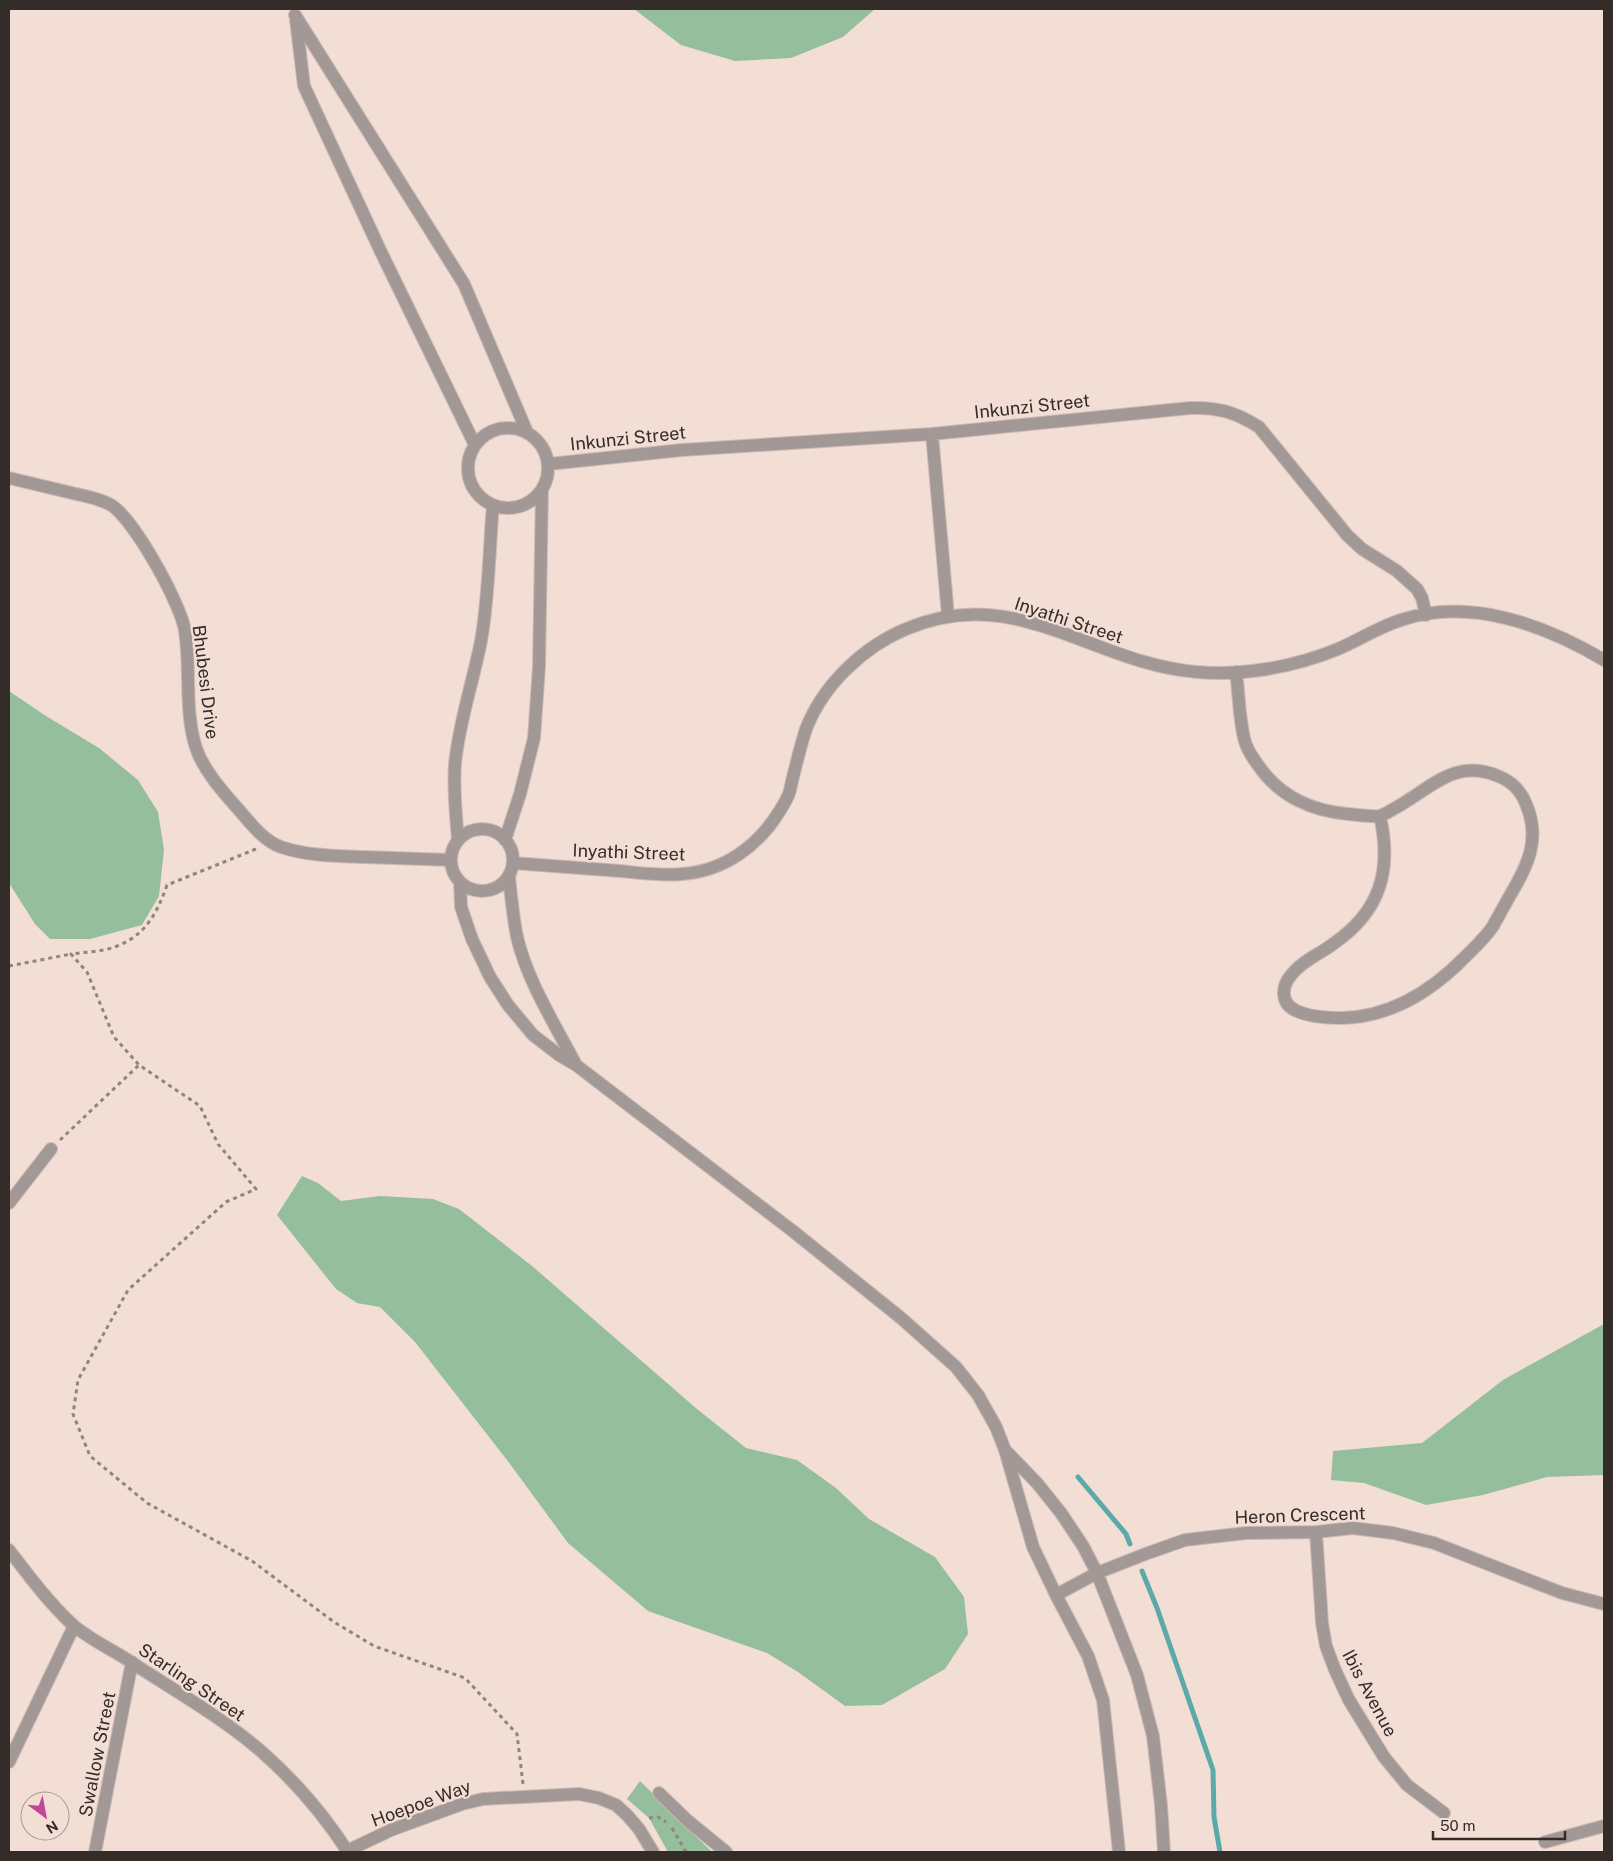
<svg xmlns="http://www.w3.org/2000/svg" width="1613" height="1861" font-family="'Public Sans',sans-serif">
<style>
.green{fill:#95be9c}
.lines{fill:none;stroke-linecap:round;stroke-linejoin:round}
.stream{stroke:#5ca9a9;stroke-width:5}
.minor-casing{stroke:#cdbab3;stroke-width:14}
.path{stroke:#92837e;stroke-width:3;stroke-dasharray:4 4;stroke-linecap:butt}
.minor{stroke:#a29997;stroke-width:12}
.labels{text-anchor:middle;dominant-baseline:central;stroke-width:4.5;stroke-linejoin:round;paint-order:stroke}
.street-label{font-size:18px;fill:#342c29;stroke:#f3ded6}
</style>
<rect width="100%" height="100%" fill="#f3ded6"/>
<path class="green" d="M 634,9 L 875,9 L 843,37 L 791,58 L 735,61 L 681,45 Z
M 9,691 L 46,716 L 99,748 L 138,780 L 158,812 L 164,850 L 159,896 L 142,925 L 90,939 L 50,939 L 35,924 L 9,883 Z
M 302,1176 L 318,1183 L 341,1201 L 380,1196 L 433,1199 L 459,1209 L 532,1266 L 697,1409 L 746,1448 L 797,1460 L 836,1488 L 869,1519 L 935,1557 L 964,1597 L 968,1634 L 945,1669 L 882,1705 L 845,1706 L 798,1672 L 767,1653 L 648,1611 L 568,1543 L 507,1460 L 415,1342 L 380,1307 L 357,1303 L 336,1289 L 277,1215 Z
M 1604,1324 L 1604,1475 L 1547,1477 L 1483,1495 L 1426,1505 L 1364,1483 L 1331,1480 L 1333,1451 L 1422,1443 L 1503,1380 Z
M 640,1781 L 712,1852 L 668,1852 L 649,1818 L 627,1799 Z"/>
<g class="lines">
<path class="stream" d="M 1078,1477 L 1126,1534 L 1130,1544
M 1142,1571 L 1157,1608 L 1213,1770 L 1214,1817 L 1220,1852"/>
<g class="minor-casing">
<path id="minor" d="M 295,15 L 464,284 L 527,432
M 296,20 L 304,86 L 381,252 L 475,445
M468 468a40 40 0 1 1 80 0a40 40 0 1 1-80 0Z
M 932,434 L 948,616
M 549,464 L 682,450 L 932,434 L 1190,408 C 1218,407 1235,412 1259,427 L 1347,535 L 1362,549 L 1397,571 L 1417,589 L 1422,598 L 1426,615
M 9,478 C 30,483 51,488 72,493 C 85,496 99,498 111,505 C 134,519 181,604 185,631 C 191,670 184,710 196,748 C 204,771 223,792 239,810 C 250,823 264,841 281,847 C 307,856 337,856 364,857 C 393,858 422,859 451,860
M 1236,672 C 1239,694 1239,717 1244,738 C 1246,748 1252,757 1258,765 C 1279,796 1312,811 1348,814 C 1358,815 1369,817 1379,816 C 1385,815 1391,810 1397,807 C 1431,788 1455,758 1498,776 C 1511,781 1521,791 1526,804 C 1542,841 1526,868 1508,899 C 1503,908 1498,917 1493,926 C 1486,937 1475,947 1466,956 C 1432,991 1392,1017 1342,1018 C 1327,1018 1310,1017 1297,1011 C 1280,1004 1281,986 1292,974 C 1302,961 1320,954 1333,944 C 1381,911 1392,870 1380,816
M451 860a31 31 0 1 1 62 0a31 31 0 1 1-62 0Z
M 458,840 C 456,815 453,789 455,764 C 459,722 473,682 481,641 C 489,596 489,550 493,505
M 505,840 L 520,794 L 534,738 L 539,667 L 542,489
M 513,863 C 549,866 584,868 620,871 C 640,873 662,876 682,874 C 724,871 758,846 779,812 C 782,807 786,801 788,796 C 791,790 791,783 793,777 C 797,761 801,744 806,729 C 823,685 863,647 906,629 C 1017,582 1090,663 1197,672 C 1244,676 1294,667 1338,649 C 1359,640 1379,627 1401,620 C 1470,597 1545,625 1604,660
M 509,876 C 511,896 513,917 517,937 C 528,983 555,1024 576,1065
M 460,882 L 461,907 L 472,939 L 490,977 L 508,1005 L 533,1035 L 559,1055 L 576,1065 L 794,1232 L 901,1318 L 956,1367 L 978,1395 L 996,1427 L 1005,1450 L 1033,1547 L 1056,1595 L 1088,1656 L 1103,1700 L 1119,1852
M 9,1203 L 51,1149
M 1007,1452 L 1037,1483 L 1061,1513 L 1083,1546 L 1097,1573 L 1137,1675 L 1153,1736 L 1161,1805 L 1164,1852
M 1316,1532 L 1322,1623 L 1326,1646 L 1335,1670 L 1349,1700 L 1384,1757 L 1407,1785 L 1444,1813
M 9,1550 C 29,1576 49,1603 73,1625 C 93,1642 116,1651 137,1666 C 179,1693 224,1719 262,1752 C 295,1781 324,1815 348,1852
M 1056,1595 L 1097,1573 L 1148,1553 L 1185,1540 L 1246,1533 L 1316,1532 L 1353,1528 L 1393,1533 L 1434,1543 L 1562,1593 L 1604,1604
M 9,1762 L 74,1626
M 659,1793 L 688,1821 L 726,1852
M 1545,1842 L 1604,1826
M 347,1851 L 391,1830 L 462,1804 L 483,1799 L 579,1794 L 599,1798 L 616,1805 L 627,1815 L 639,1829 L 653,1852
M 95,1852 L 132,1662"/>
</g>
<path class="path" d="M 256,849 L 167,885 C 157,913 146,935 117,946 C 103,952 85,952 71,954 L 87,972 L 114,1037 L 139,1065 L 200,1106 L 218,1144 L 256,1189 L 226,1202 L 128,1290 L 78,1380 L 73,1414 L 90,1456 L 147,1503 L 252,1561 L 334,1622 L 374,1646 L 465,1678 L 517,1734 L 523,1784
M 9,966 L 71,954
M 60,1140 L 139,1065
M 649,1818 L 658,1817 L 666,1822
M 672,1828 L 686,1852"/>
<use href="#minor" class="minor"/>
</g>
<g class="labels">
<g class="street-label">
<text transform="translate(1032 406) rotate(-6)">Inkunzi Street</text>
<text transform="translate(628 438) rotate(-6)">Inkunzi Street</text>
<text transform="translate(1069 620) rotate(18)">Inyathi Street</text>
<text transform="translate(206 682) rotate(83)">Bhubesi Drive</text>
<text transform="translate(629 852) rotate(2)">Inyathi Street</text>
<text transform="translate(1300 1515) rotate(-2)">Heron Crescent</text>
<text transform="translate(192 1682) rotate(34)">Starling Street</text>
<text transform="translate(1370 1693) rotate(62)">Ibis Avenue</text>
<text transform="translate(97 1754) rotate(-79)">Swallow Street</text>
<text transform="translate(421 1803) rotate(-20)">Hoepoe Way</text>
</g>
</g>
<rect width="1613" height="1861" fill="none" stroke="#342c29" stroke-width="20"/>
<g transform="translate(45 1816) rotate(148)"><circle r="24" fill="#f3ded6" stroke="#a79791"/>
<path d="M0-4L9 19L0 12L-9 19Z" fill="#c24695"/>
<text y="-8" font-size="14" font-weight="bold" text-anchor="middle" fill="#342c29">N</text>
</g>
<path d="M1433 1831v8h132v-8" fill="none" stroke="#342c29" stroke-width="2.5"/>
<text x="1440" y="1831" font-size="15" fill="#342c29" stroke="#f3ded6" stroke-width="4" paint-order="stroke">50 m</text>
</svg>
